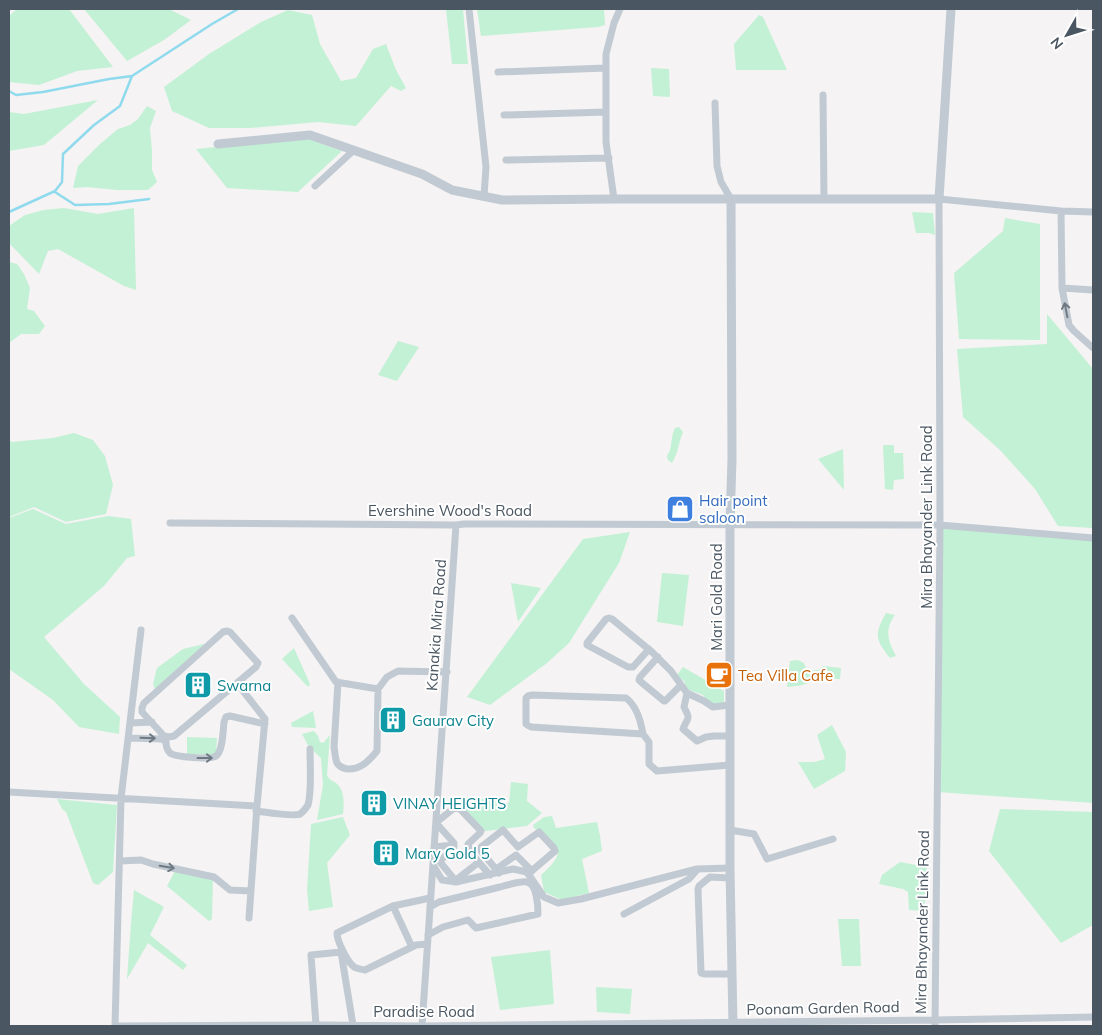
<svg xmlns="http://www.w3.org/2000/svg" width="1102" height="1035" font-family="Mulish,sans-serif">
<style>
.green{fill:#c3f1d5}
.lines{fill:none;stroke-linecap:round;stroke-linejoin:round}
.stream{stroke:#90daee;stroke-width:2.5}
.minor{stroke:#c1cad2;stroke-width:7}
.tertiary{stroke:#c1cad2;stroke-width:9}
.oneway{stroke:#6e7983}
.labels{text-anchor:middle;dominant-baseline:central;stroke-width:4;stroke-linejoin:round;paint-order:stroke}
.shop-label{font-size:15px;fill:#366cbe;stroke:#fff;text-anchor:start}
.street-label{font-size:15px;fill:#4a5661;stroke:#fff}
.food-label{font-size:15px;fill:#c56008;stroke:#fff;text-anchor:start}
.culture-label{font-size:15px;fill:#0d838f;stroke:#fff;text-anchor:start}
</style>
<rect width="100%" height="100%" fill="#f5f3f3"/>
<path class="green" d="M 17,9 L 69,9 L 113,67 L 77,71 L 39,85 L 9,82 L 9,16 Z
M 84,9 L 169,9 L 191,20 L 164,40 L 127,61 Z
M 446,9 L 463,9 L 468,64 L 452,64 Z
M 477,9 L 604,9 L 605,25 L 598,27 L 481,36 Z
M 288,10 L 312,15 L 320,44 L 341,81 L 356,78 L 373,49 L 386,44 L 396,70 L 406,88 L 401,91 L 391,86 L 356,126 L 318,122 L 250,128 L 209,128 L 172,111 L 164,87 L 209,54 L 261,22 Z
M 759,15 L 763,17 L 787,70 L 736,70 L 734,44 Z
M 651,68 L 669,69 L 670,97 L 653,96 Z
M 98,100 L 44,145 L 9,151 L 9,112 L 24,114 Z
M 147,106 L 156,111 L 150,128 L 152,151 L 152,170 L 157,182 L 148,190 L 117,190 L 87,187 L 73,188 L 78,166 L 100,144 L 118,129 L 130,125 L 138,119 Z
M 306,138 L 342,151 L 298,192 L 227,188 L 196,149 Z
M 64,208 L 98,214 L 134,208 L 136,290 L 124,286 L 58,249 L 48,251 L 39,274 L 9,243 L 9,226 L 25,215 L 44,210 Z
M 912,212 L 933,213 L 935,235 L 929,233 L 916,233 Z
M 1005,218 L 1040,224 L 1040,340 L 959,339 L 954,273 L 1003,231 Z
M 9,262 L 17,264 L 24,274 L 30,288 L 27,309 L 34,311 L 45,326 L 39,334 L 21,334 L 9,343 Z
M 1047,314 L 1093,369 L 1093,528 L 1058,526 L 1035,489 L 1000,450 L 963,417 L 957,349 L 1047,344 Z
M 398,341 L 419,347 L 397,381 L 378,375 Z
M 679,427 L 683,432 C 678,444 679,451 672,463 L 668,460 L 667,456 C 673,448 670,437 675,428 Z
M 74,433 L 93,440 L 105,456 L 113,485 L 106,514 L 66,522 L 34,507 L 9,517 L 9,441 L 12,442 L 53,438 Z
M 883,445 L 894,445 L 894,453 L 903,453 L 904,479 L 894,480 L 893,490 L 885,489 Z
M 843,449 L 844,490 L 818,459 Z
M 33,509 L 66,524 L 108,516 L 131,519 L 135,556 L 127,558 L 104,586 L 44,637 L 84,684 L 120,717 L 119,734 L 79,727 L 53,700 L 9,669 L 9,518 Z
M 940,525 L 1093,538 L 1093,803 L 937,792 Z
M 630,532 L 619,563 L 569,643 L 547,663 L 490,705 L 467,697 L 583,539 Z
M 662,573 L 689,575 L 683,626 L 657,622 Z
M 511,583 L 541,588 L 518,622 Z
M 886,613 L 895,615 C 884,630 888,641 896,656 L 890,658 C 875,639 874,635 886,613 Z
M 204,644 L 202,654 L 157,695 L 153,684 L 157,668 L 183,649 Z
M 294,648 L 310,684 L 308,687 L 282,659 Z
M 798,660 L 804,663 L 807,671 L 819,670 L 823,666 L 841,668 L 840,679 L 814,678 C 807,686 797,686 787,687 L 790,661 Z
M 683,667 L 724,691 L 724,702 L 721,705 L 714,706 L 708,702 L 703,695 L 684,688 L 685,682 L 677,675 Z
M 313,711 L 316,728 L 292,727 L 291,723 Z
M 832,725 L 846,752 L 845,771 L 814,789 L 798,762 L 814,762 L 825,759 L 817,735 Z
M 314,731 L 318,736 L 320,742 L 323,743 L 330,735 L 327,775 C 330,781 332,780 336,783 C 345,790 344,804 343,814 L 317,820 L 323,785 L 321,758 L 309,747 L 302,734 Z
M 187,737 L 217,738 L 216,755 L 187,754 Z
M 511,782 L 528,784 L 527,801 L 542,813 L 527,826 L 478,832 L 459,806 L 460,796 L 509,803 Z
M 57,799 L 117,805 L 113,872 L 98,885 L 93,883 L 66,812 L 62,809 Z
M 1000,809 L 1093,812 L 1093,925 L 1061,943 L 989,851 Z
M 552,816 L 556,828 L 597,822 L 600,836 L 602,851 L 582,859 L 589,893 L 562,900 L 544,892 L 541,875 C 546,870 551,866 555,860 C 565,846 543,835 534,828 L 533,825 L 544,817 Z
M 343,817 L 350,835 L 327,863 L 333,907 L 309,911 L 307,890 L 311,824 Z
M 900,862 L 927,867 L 924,911 L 909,910 L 908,892 L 903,889 L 879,884 L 882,875 Z
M 175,871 L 213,879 L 212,919 L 209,921 L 167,886 Z
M 134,890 L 164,907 L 150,935 L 187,965 L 183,970 L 148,943 L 127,979 L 131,923 Z
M 838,919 L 859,919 L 861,966 L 842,966 Z
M 550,950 L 554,1004 L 500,1010 L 491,957 Z
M 596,987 L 632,989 L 630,1014 L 597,1012 Z"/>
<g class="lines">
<path class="stream" d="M 9,91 L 16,95 L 43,92 L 109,79 L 132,76 L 212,24 L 238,9
M 55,192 L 75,205 L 109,204 L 149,199
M 9,212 L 55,191 L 62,182 L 63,154 L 94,125 L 120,106 L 132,76"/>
<path class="minor" d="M 469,9 L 486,167 L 484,196
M 498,72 L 606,68
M 823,95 L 824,199
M 715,103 L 717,166 L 721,182 L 731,199
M 504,115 L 606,112
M 506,160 L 609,158
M 315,186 L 354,150
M 614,199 L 606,142 L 606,54 L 614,23 L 620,9
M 1061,211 L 1062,288 L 1069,325 L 1074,331 L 1093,348
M 1062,288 L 1093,290
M 170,523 L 456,525 L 464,524 L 940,525 L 1093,538
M 292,618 L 336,682 L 378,689 L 387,677 L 398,671 L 447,672
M 227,631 L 230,632 L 256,661 L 258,663 L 256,667 L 174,736 L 169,737 L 164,736 L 142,712 L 142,708 L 144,703 L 223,632 Z
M 649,649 L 633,667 L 628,667 L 587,645 L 587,643 L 606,619 L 609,618 L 612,619 L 652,652 L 671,671 L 687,693 L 704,701 L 713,707 L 730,705
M 658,657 L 640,677 L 639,680 L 641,682 L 664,701 L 665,701 L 681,685
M 338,682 L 334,747 C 335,752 335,758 337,763 C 339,766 342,768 347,769 C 360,770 369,761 377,751 L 378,689
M 237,683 L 265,719 L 257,806 L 249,918
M 687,693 L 684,707 C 691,721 688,716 683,729 L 697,741 L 706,737 L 714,736 L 730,736
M 130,723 L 152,722
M 643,734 C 641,722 637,706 626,698 L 532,695 L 528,696 L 526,698 L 526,724 L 531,727 L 643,734 L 649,742 L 649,764 L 657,771 L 730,765
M 129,738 L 162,739 L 166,742 C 166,746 167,750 170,753 C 175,757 211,760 216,756 C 223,751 223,730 224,722 L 226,717 L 230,716 L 265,724
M 9,792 L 257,806
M 256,811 C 265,812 293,817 300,814 C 303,812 306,808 308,805 C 312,791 310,764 310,749
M 730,830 L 754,834 L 767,859 L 833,839
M 434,847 L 454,845
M 120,861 L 141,860 L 153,864 L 214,877 L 230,890 L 251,891
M 479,862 L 456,880 L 454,879 L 440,862 L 442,859 L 454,847 L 454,843 L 437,824 L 438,821 L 454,808 L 460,809 L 463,812 L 481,831 L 480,833 L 468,844 C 469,853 483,867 490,875
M 433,865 L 442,880 L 456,882 L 513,869 L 527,872 L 544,897 L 558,903 L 581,899 L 697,869 L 730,868
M 499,867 L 516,855 L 532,871
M 499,873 L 481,851 L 481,847 L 503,830 L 518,847 L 539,832 L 554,848 L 555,851 L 528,874
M 730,878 L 710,877 L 699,886 L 698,889 L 701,973 L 705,974 L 732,974
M 393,906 L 412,947
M 624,914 L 689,879 L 697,870
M 428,935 L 443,927 L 468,920 L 476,928 L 538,914 C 538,906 537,884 527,882 C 521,881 507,885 500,887 C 480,892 459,897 439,902 L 430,907
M 427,944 L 416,945 L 365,970 C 361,969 356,969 353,966 C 347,961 337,941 337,933 L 393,906 L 430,898
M 316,1025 L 311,955 L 341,952 L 353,1025
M 115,1026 L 326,1025 L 422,1026 L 935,1020 L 1093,1017
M 115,1026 L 121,798 L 141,630
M 422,1026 L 456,525
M 935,1026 L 940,525 L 939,199 L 1061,211 L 1093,212"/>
<path class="tertiary" d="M 218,144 L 310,135 L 422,174 L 452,190 L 502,200 L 614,199 L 939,199 L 951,9
M 731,199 L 732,459 L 730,525 L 730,869 L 733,1026"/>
</g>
<defs><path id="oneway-shaft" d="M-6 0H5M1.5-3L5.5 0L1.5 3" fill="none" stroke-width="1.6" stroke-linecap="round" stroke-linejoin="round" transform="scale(1.25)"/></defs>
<g class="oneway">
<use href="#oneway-shaft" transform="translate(1066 310) rotate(-101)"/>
<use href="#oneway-shaft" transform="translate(148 738) rotate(2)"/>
<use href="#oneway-shaft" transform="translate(205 758)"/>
<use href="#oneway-shaft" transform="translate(167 867) rotate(10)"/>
</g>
<defs>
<g id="shop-square" transform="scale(1.4375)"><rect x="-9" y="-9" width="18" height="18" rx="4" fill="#3f7fe0" stroke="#fff"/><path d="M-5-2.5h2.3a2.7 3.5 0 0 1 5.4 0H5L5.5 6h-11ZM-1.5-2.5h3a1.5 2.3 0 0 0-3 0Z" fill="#fff"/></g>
<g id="cafe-square" transform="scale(1.4375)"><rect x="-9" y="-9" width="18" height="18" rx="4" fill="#e8710a" stroke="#fff"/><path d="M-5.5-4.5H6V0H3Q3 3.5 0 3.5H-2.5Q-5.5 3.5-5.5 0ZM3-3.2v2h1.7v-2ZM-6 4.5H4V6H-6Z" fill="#fff"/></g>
<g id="building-square" transform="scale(1.4375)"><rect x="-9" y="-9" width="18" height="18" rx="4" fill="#0f9aa8" stroke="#fff"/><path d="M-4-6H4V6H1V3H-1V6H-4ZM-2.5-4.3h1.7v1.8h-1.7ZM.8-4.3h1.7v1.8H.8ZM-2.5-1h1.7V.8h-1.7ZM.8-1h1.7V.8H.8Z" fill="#fff"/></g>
</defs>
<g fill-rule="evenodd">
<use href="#shop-square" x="680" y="509"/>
<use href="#cafe-square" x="719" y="675"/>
<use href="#building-square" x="198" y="685"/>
<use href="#building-square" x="393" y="720"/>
<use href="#building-square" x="374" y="803"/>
<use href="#building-square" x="386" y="853"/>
</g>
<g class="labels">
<g class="shop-label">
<text x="699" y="500">Hair point<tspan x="699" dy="17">saloon</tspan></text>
</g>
<g class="street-label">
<text x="450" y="510">Evershine Wood's Road</text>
<text transform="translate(926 517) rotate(-90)">Mira Bhayander Link Road</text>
<text transform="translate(716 597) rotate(-90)">Mari Gold Road</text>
<text transform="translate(436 625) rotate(-86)">Kanakia Mira Road</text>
<text transform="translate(922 922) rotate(-89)">Mira Bhayander Link Road</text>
<text transform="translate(823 1008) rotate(-1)">Poonam Garden Road</text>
<text x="424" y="1011">Paradise Road</text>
</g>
<g class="food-label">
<text x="738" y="675">Tea Villa Cafe</text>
</g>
<g class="culture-label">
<text x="217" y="685">Swarna</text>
<text x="412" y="720">Gaurav City</text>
<text x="393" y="803">VINAY HEIGHTS</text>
<text x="405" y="853">Mary Gold 5</text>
</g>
</g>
<rect width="1102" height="1035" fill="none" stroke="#4a5661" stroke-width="20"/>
<g transform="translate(1067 35) rotate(231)" stroke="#ffffff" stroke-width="4" paint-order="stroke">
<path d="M0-4L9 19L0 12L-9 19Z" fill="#4a5661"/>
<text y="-8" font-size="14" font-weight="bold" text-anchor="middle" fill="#4a5661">N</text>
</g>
</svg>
